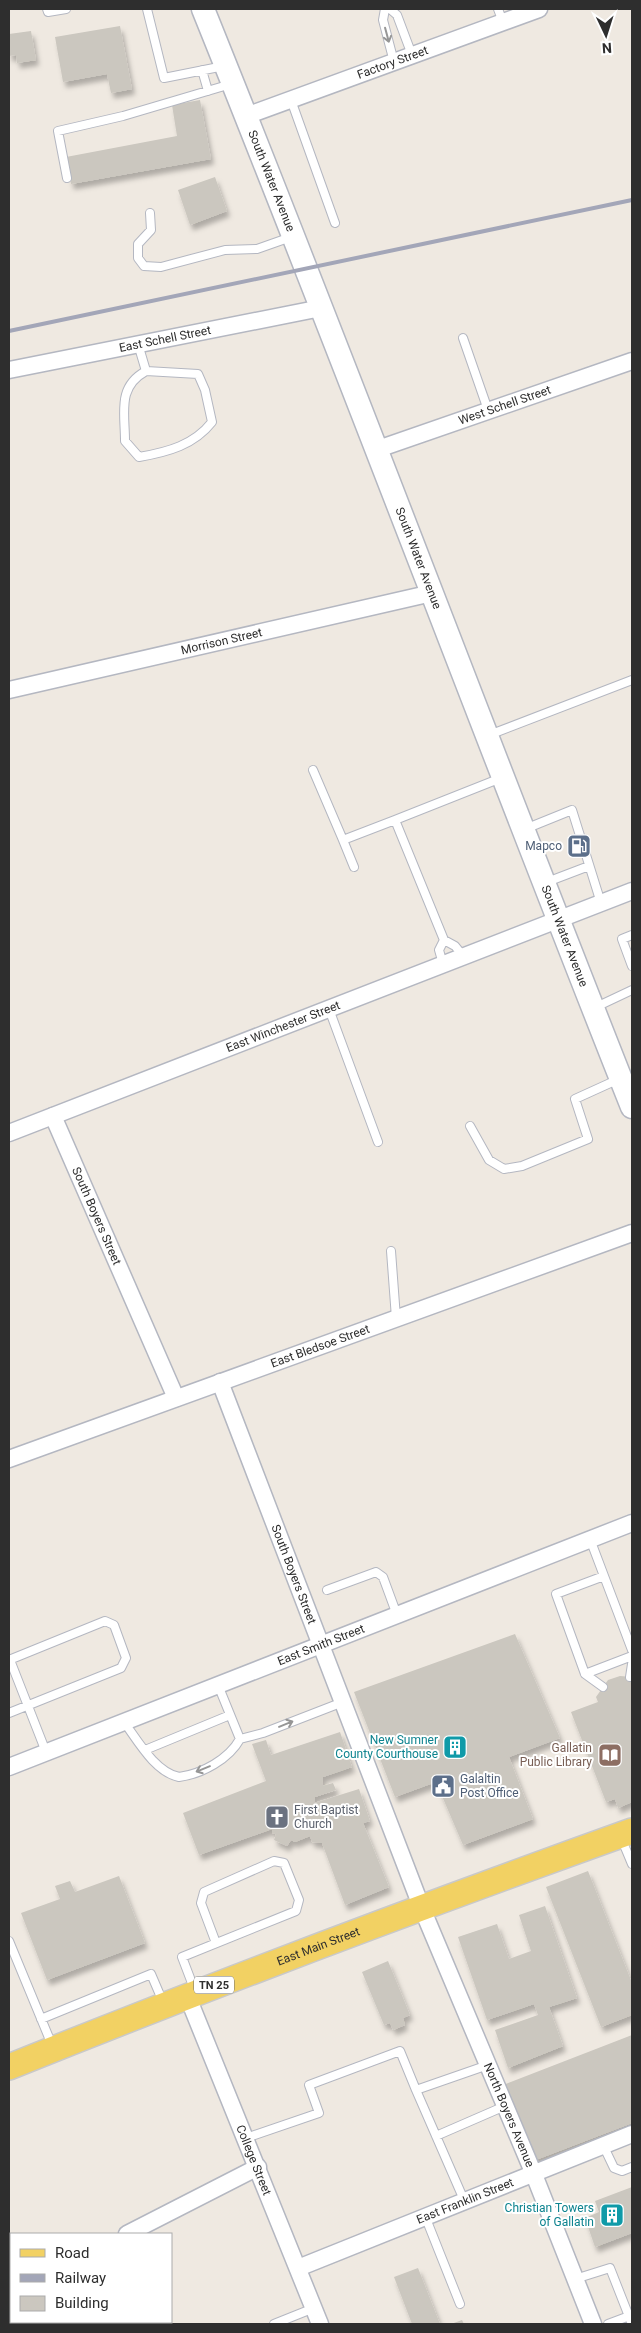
<svg xmlns="http://www.w3.org/2000/svg" width="641" height="2333" font-family="Roboto,sans-serif">
<style>
.building{fill:#cbc7bf;filter:url(#shadow)}
.lines{fill:none;stroke-linecap:round;stroke-linejoin:round}
.service-casing{stroke:#b4b7c1;stroke-width:10}
.minor-casing{stroke:#b4b7c1;stroke-width:19}
.secondary-casing{stroke:#b4b7c1;stroke-width:25}
.primary-casing{stroke:#c9c9c9;stroke-width:28}
.service{stroke:#fff;stroke-width:8}
.minor{stroke:#fff;stroke-width:16}
.secondary{stroke:#fff;stroke-width:22}
.primary{stroke:#f2d163;stroke-width:25}
.rail{stroke:#a3a6b8;stroke-width:4}
.oneway{stroke:#969696}
.labels{text-anchor:middle;dominant-baseline:central;stroke-width:4;stroke-linejoin:round;paint-order:stroke}
.shield{fill:#fff;stroke:#6d6d6d;stroke-width:1}
.shield-label{font-size:11px;font-weight:bold;fill:#2e2e2e}
.street-label{font-size:12px;fill:#2e2e2e;stroke:#fff}
.service-label{font-size:12px;fill:#4e5e75;stroke:#fff;text-anchor:end}
.culture-label{font-size:12px;fill:#0d838f;stroke:#fff;text-anchor:end}
.education-label{font-size:12px;fill:#785e54;stroke:#fff;text-anchor:end}
.worship-label{font-size:12px;fill:#5b616d;stroke:#fff;text-anchor:start}
</style>
<defs>
<filter id="shadow"><feDropShadow dx="3" dy="5.5" stdDeviation="2.5" flood-color="#0004"/></filter>
</defs>
<rect width="100%" height="100%" fill="#efe9e1"/>
<path class="building" d="M 120,26 L 132,89 L 111,93 L 107,74 L 63,82 L 55,37 Z
M 31,31 L 36,60 L 17,63 L 16,55 L 9,56 L 9,34 Z
M 200,100 L 211,159 L 71,184 L 66,157 L 177,136 L 172,105 Z
M 215,177 L 227,211 L 190,225 L 178,190 Z
M 515,1634 L 560,1738 L 509,1757 L 533,1819 L 463,1845 L 436,1782 L 395,1797 L 354,1692 Z
M 620,1676 L 632,1677 L 632,1802 L 618,1808 L 615,1799 L 606,1802 L 571,1712 L 598,1702 L 596,1697 L 608,1680 Z
M 340,1732 L 352,1767 L 323,1777 L 322,1786 L 333,1783 L 336,1790 L 315,1797 L 314,1803 L 359,1789 L 370,1821 L 363,1823 L 389,1887 L 345,1905 L 322,1843 L 312,1842 L 310,1836 L 295,1842 L 291,1840 L 287,1846 L 274,1840 L 276,1834 L 272,1833 L 272,1829 L 199,1855 L 183,1813 L 266,1781 L 252,1744 L 266,1740 L 271,1755 Z
M 588,1871 L 632,1983 L 632,2015 L 601,2027 L 546,1887 Z
M 119,1876 L 145,1943 L 47,1980 L 21,1913 L 60,1899 L 55,1886 L 70,1881 L 75,1892 Z
M 545,1906 L 577,1998 L 549,2007 L 563,2046 L 508,2068 L 495,2030 L 538,2015 L 534,2004 L 487,2020 L 458,1937 L 497,1924 L 509,1959 L 531,1951 L 519,1915 Z
M 388,1961 L 410,2015 L 403,2018 L 405,2025 L 393,2030 L 390,2023 L 384,2025 L 362,1972 Z
M 632,2035 L 632,2123 L 533,2161 L 503,2085 Z
M 632,2187 L 632,2233 L 595,2247 L 585,2218 L 599,2212 L 595,2201 Z
M 418,2268 L 440,2324 L 412,2324 L 394,2277 Z
M 462,2320 L 464,2324 L 451,2324 Z"/>
<g class="lines">
<g class="service-casing">
<path id="service" d="M 47,9 L 48,12 L 66,9
M 147,9 L 164,78 L 224,66
M 385,9 L 383,20 L 394,62
M 390,9 L 397,15 L 412,55
M 498,9 L 503,22
M 202,70 L 208,91
M 291,100 L 335,223
M 67,178 L 58,131 L 123,116 L 231,84
M 150,213 L 151,230 L 138,244 L 138,258 L 144,266 L 161,267 L 225,250 L 257,249 L 291,237
M 463,338 L 488,410
M 138,344 L 146,371 C 117,387 125,412 125,441 L 139,457 C 168,452 194,445 212,422 L 205,390 L 198,374 L 146,371
M 489,735 L 632,680
M 313,770 L 343,840
M 525,829 L 572,810 L 601,903
M 354,867 L 343,840 L 395,820
M 547,882 L 589,866
M 632,935 L 622,939 L 632,966
M 464,957 L 455,946 L 444,940 L 395,820 L 501,778
M 443,964 L 439,950 L 444,940
M 596,1007 L 632,990
M 329,1009 L 378,1142
M 470,1126 L 489,1160 L 504,1169 L 522,1166 L 588,1139 L 575,1099 L 619,1079
M 391,1251 L 396,1318
M 590,1539 L 632,1650
M 604,1576 L 556,1594 L 585,1674 L 632,1656
M 327,1590 L 376,1572 L 383,1577 L 397,1615
M 9,1660 L 105,1621 L 114,1625 L 126,1658 L 121,1668 L 9,1713
M 10,1660 L 46,1752
M 585,1674 L 603,1687
M 630,1677 L 632,1664
M 218,1685 L 240,1739
M 124,1722 C 138,1741 155,1772 179,1777 C 202,1774 229,1759 240,1739 L 263,1733 L 343,1702
M 145,1750 L 230,1715
M 622,1840 L 632,1864
M 9,1941 L 52,2045
M 195,1991 L 182,1957 L 296,1911 L 299,1900 L 284,1863 L 274,1861 L 204,1892 L 201,1903 L 216,1943
M 41,2019 L 151,1974 L 163,2002
M 436,2136 L 505,2106
M 246,2138 L 319,2113 L 309,2085 L 400,2051 L 416,2090
M 603,2145 L 614,2168 L 622,2171 L 632,2167
M 464,2200 L 416,2090 L 488,2065
M 425,2216 L 460,2304
M 9,2272 L 11,2279
M 575,2279 L 610,2268 L 632,2324
M 27,2322 L 27,2324
M 274,2324 L 314,2308
M 608,2324 L 632,2315"/>
</g>
<g class="minor-casing">
<g id="minor">
<path id="s1" d="M 246,116 L 539,9"/>
<path id="s2" d="M 9,370 L 321,308"/>
<path id="s3" d="M 378,449 L 632,361"/>
<path id="s4" d="M 9,690 L 432,593"/>
<path id="s5" d="M 53,1116 L 176,1398"/>
<path id="s6" d="M 9,1133 L 632,891"/>
<path id="s7" d="M 220,1382 L 421,1906 L 533,2172 L 593,2324"/>
<path id="s8" d="M 9,1459 L 632,1233"/>
<path id="s9" d="M 9,1767 L 632,1523"/>
<path id="s10" d="M 187,1995 L 320,2324"/>
<path d="M 127,2234 L 258,2167"/>
<path id="s11" d="M 298,2268 L 632,2134"/>
</g>
</g>
<g class="secondary-casing">
<g id="secondary">
<path id="s12" d="M 203,9 C 350,373 487,742 632,1107"/>
</g>
</g>
<g class="primary-casing">
<g id="primary">
<path id="s13" d="M 9,2067 C 215,1984 423,1906 632,1831"/>
</g>
</g>
<use href="#service" class="service"/>
<use href="#minor" class="minor"/>
<use href="#secondary" class="secondary"/>
<use href="#primary" class="primary"/>
<path class="rail" d="M 9,331 L 632,200"/>
</g>
<defs><path id="oneway-shaft" d="M-6 0H5M1.5-3L5.5 0L1.5 3" fill="none" stroke-width="1.6" stroke-linecap="round" stroke-linejoin="round" transform="scale(1.25)"/></defs>
<g class="oneway">
<use href="#oneway-shaft" transform="translate(387 35) rotate(75)"/>
<use href="#oneway-shaft" transform="translate(286 1724) rotate(-22)"/>
<use href="#oneway-shaft" transform="translate(203 1769) rotate(158)"/>
</g>
<defs>
<g id="fuel-square" transform="scale(1.25)"><rect x="-9" y="-9" width="18" height="18" rx="4" fill="#5c6f8a" stroke="#fff"/><path d="M-5.5-6h7V0h2V4h1.3V-2.5L3-4.5l.8-.8L6-3V5H2.5V1h-1V6h-7ZM-4.2-4.7v3.2H.2V-4.7Z" fill="#fff"/></g>
<g id="building-square" transform="scale(1.25)"><rect x="-9" y="-9" width="18" height="18" rx="4" fill="#0f9aa8" stroke="#fff"/><path d="M-4-6H4V6H1V3H-1V6H-4ZM-2.5-4.3h1.7v1.8h-1.7ZM.8-4.3h1.7v1.8H.8ZM-2.5-1h1.7V.8h-1.7ZM.8-1h1.7V.8H.8Z" fill="#fff"/></g>
<g id="library-square" transform="scale(1.25)"><rect x="-9" y="-9" width="18" height="18" rx="4" fill="#8d6e63" stroke="#fff"/><path d="M-6-4Q-3-5.5-.7-3.5V5Q-3 3-6 4ZM6-4Q3-5.5 .7-3.5V5Q3 3 6 4Z" fill="#fff"/></g>
<g id="civic-square" transform="scale(1.25)"><rect x="-9" y="-9" width="18" height="18" rx="4" fill="#5c6f8a" stroke="#fff"/><path d="M-.6-6.5H3V-4.5H.6V-3L4-1V1h2V6H-6V1h2V-1L-.6-3ZM-1.2 2.5V6h2.4V2.5Z" fill="#fff"/></g>
<g id="church-square" transform="scale(1.25)"><rect x="-9" y="-9" width="18" height="18" rx="4" fill="#6b7280" stroke="#fff"/><path d="M-1.2-6h2.4v3.5h3.3v2.4h-3.3V6h-2.4V-.1h-3.3v-2.4h3.3Z" fill="#fff"/></g>
</defs>
<g fill-rule="evenodd">
<use href="#fuel-square" x="579" y="846"/>
<use href="#building-square" x="455" y="1747"/>
<use href="#library-square" x="610" y="1755"/>
<use href="#civic-square" x="443" y="1786"/>
<use href="#church-square" x="277" y="1817"/>
<use href="#building-square" x="612" y="2215"/>
</g>
<g class="labels">
<rect class="shield" x="194" y="1976.5" width="40" height="17" rx="4"/>
<g class="shield-label">
<text x="214" y="1985">TN 25</text>
</g>
<g class="street-label">
<text stroke="none"><textPath href="#s1" startOffset="156">Factory Street</textPath></text>
<text stroke="none"><textPath href="#s12" startOffset="185">South Water Avenue</textPath></text>
<text stroke="none"><textPath href="#s2" startOffset="159">East Schell Street</textPath></text>
<text stroke="none"><textPath href="#s3" startOffset="134">West Schell Street</textPath></text>
<text stroke="none"><textPath href="#s12" startOffset="590">South Water Avenue</textPath></text>
<text stroke="none"><textPath href="#s4" startOffset="218">Morrison Street</textPath></text>
<text stroke="none"><textPath href="#s12" startOffset="995">South Water Avenue</textPath></text>
<text stroke="none"><textPath href="#s6" startOffset="294">East Winchester Street</textPath></text>
<text stroke="none"><textPath href="#s5" startOffset="109">South Boyers Street</textPath></text>
<text stroke="none"><textPath href="#s8" startOffset="331">East Bledsoe Street</textPath></text>
<text stroke="none"><textPath href="#s7" startOffset="206">South Boyers Street</textPath></text>
<text stroke="none"><textPath href="#s9" startOffset="335">East Smith Street</textPath></text>
<text stroke="none"><textPath href="#s13" startOffset="332">East Main Street</textPath></text>
<text stroke="none"><textPath href="#s7" startOffset="788">North Boyers Avenue</textPath></text>
<text stroke="none"><textPath href="#s10" startOffset="178">College Street</textPath></text>
<text stroke="none"><textPath href="#s11" startOffset="180">East Franklin Street</textPath></text>
</g>
<g class="service-label">
<text x="562" y="846">Mapco</text>
<text x="460" y="1779" text-anchor="start">Galaltin<tspan x="460" dy="14">Post Office</tspan></text>
</g>
<g class="culture-label">
<text x="438" y="1740">New Sumner<tspan x="438" dy="14">County Courthouse</tspan></text>
<text x="594" y="2208">Christian Towers<tspan x="594" dy="14">of Gallatin</tspan></text>
</g>
<g class="education-label">
<text x="592" y="1748">Gallatin<tspan x="592" dy="14">Public Library</tspan></text>
</g>
<g class="worship-label">
<text x="294" y="1810">First Baptist<tspan x="294" dy="14">Church</tspan></text>
</g>
</g>
<rect width="641" height="2333" fill="none" stroke="#2e2e2e" stroke-width="20"/>
<rect x="10" y="2233" width="162" height="90" fill="#ffffff" stroke="#ababab"/>
<rect x="20" y="2249" width="25" height="8" fill="#f2d163" stroke="#ababab"/>
<text x="55" y="2258" font-size="15" fill="#2e2e2e">Road</text>
<rect x="20" y="2274" width="25" height="8" fill="#a3a6b8" stroke="#ababab"/>
<text x="55" y="2283" font-size="15" fill="#2e2e2e">Railway</text>
<rect x="20" y="2296" width="25" height="15" fill="#cbc7bf" stroke="#ababab"/>
<text x="55" y="2308" font-size="15" fill="#2e2e2e">Building</text>
<g transform="translate(606 35) rotate(176)" stroke="#ffffff" stroke-width="4" paint-order="stroke">
<path d="M0-4L9 19L0 12L-9 19Z" fill="#2e2e2e"/>
<text y="-8" font-size="14" font-weight="bold" text-anchor="middle" fill="#2e2e2e">N</text>
</g>
</svg>
